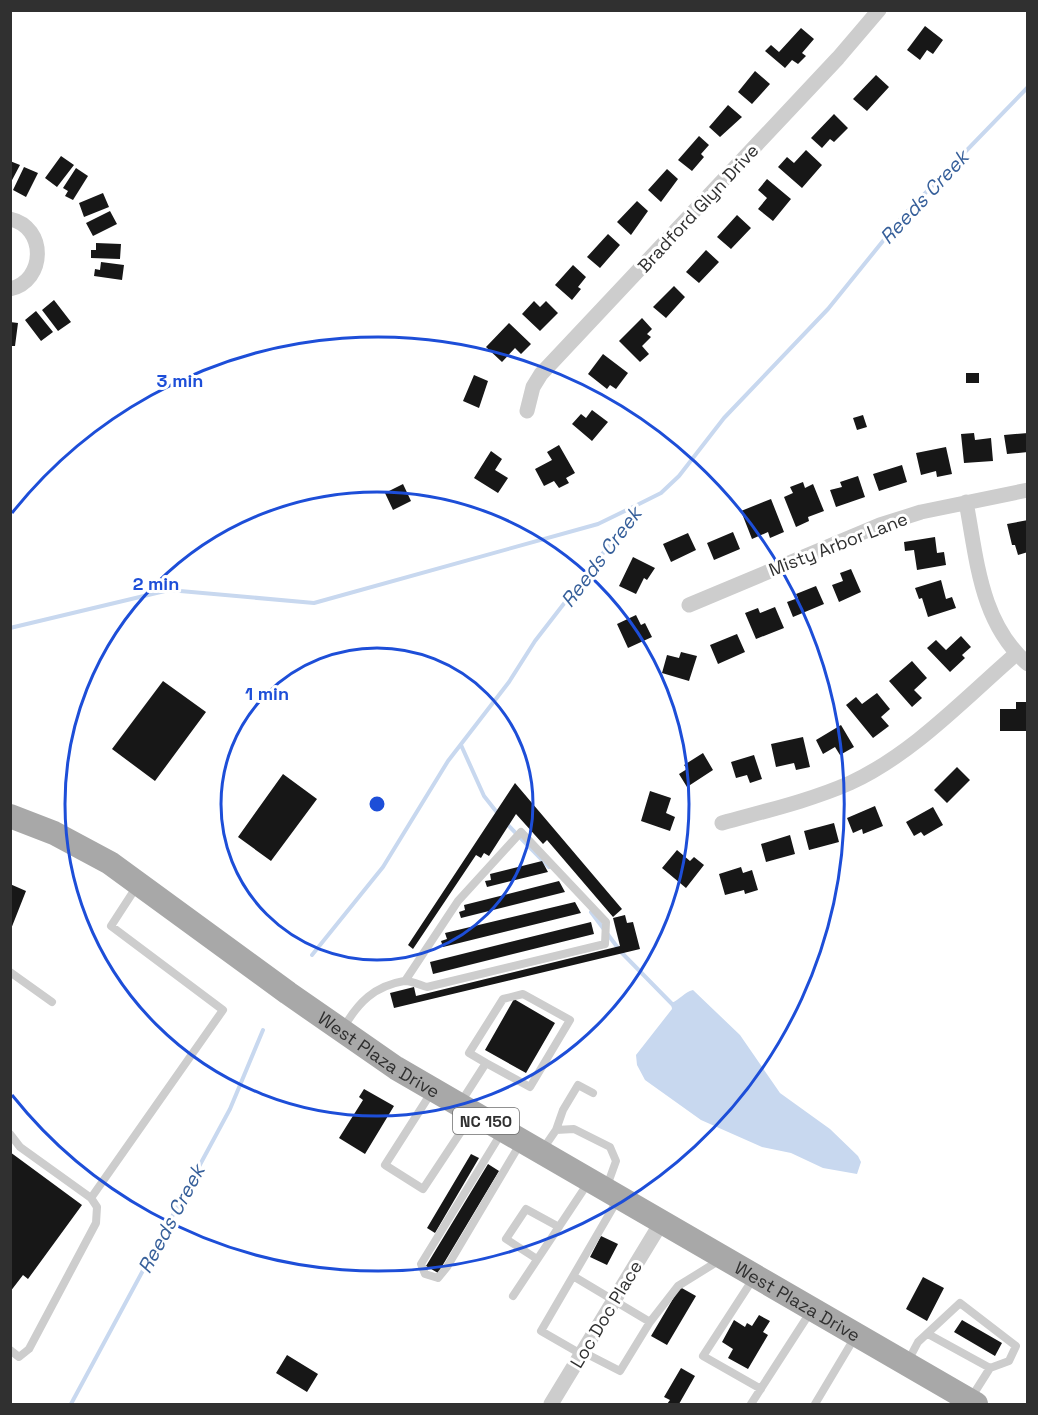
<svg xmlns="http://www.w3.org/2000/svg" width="1038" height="1415" font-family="'Space Grotesk',sans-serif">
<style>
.water{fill:#c8d8ef}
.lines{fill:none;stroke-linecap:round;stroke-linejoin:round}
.stream{stroke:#c8d8ef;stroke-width:4}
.building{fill:#171717}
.service{stroke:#cdcdcd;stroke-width:8}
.minor{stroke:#cdcdcd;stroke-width:15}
.primary{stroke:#a8a8a8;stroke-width:24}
.ring{fill:none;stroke:#1d4ed8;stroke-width:3}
.labels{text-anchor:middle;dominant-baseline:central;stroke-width:6;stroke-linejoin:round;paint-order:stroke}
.shield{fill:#fff;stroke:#6e6e6e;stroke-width:1.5}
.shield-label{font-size:16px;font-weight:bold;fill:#303030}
.street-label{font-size:18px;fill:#303030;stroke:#fff}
.water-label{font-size:20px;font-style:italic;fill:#365f9a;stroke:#fff}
.centre{fill:#1d4ed8;stroke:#fff;stroke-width:3}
.ring-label{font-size:18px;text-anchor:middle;font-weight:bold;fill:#1d4ed8;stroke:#fff;stroke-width:6;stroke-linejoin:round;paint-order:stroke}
</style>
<rect width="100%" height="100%" fill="#fff"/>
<path class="water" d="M 693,990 L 740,1035 L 780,1093 L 830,1129 L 858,1156 L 861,1162 L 857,1174 L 823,1168 L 791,1153 L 762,1147 L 701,1120 L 645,1080 L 637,1065 L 636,1055 L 672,1009 L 671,1003 C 680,1000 684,992 693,990 Z"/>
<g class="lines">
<path class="stream" d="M 10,628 L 169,590 L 314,603 L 598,524 L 635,506
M 461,745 L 484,796 L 499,815
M 506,823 L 549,867
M 591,912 L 621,952 L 673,1005
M 312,955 L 383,867 L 448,761 L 509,682 L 535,641 L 624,526 L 635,506 L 661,493 L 679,476 L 724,418 L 828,309 L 904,215 L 1028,87
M 71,1404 L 230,1109 L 263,1030"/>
</g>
<path class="building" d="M 925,26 L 943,40 L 933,54 L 927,50 L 920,60 L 907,50 Z
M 801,28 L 814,39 L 802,53 L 806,56 L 798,64 L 792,60 L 785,68 L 765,51 L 771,45 L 779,52 Z
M 755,71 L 770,84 L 752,104 L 738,92 Z
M 876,75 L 889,87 L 867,111 L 853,99 Z
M 728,105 L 742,117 L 720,137 L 709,127 Z
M 834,114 L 848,128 L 834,142 L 830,139 L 822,148 L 811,138 Z
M 699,136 L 709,145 L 701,154 L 704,157 L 692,171 L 678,160 Z
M 806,150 L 822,165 L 802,188 L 778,167 L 787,157 L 794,163 Z
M 61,156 L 74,165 L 57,187 L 45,178 Z
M 10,161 L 20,165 L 10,184 Z
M 24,167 L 38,173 L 26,197 L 13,190 Z
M 76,168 L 88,176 L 73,200 L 65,196 L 68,191 L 63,188 Z
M 667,169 L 678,179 L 661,202 L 648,190 Z
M 767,179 L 791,199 L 773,221 L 758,209 L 767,198 L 758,190 Z
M 103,193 L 109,207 L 84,217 L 79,203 Z
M 637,201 L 648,211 L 631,235 L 617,222 Z
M 110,211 L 117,224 L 93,236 L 86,223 Z
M 737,215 L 751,228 L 731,249 L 717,237 Z
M 608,234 L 620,245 L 600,268 L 587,257 Z
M 96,243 L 121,244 L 120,259 L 91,258 L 91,250 L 96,250 Z
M 706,250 L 719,262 L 699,283 L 686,272 Z
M 101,262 L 124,265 L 122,280 L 94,276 L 95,269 L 100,270 Z
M 573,265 L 586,277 L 578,287 L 581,289 L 572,300 L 555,285 Z
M 674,286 L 685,297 L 666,318 L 653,307 Z
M 54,300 L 71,322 L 58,331 L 42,310 Z
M 534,301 L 540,307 L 546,301 L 558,313 L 540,331 L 522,314 Z
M 36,311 L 53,332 L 41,341 L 25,320 Z
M 642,318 L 652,329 L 647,334 L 651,337 L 642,346 L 649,354 L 640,362 L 619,341 Z
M 10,322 L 18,323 L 15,346 L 10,346 Z
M 509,323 L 531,344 L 521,354 L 515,348 L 502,362 L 486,347 Z
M 603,354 L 628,373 L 616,389 L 610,385 L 607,389 L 588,374 Z
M 966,373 L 979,373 L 979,383 L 966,383 Z
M 474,375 L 488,381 L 479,408 L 463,401 Z
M 592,410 L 608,422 L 592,441 L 572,424 L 581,414 L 586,418 Z
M 863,415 L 867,427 L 857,430 L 853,418 Z
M 974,433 L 975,440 L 991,438 L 993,461 L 964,463 L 961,434 Z
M 1028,433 L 1028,452 L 1007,454 L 1004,435 Z
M 559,445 L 575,473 L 566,478 L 569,483 L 559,488 L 554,481 L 544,486 L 535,469 L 552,460 L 547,452 Z
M 946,447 L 952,474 L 937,477 L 936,471 L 921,475 L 916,453 Z
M 491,451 L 502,459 L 495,470 L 508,478 L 498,493 L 474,478 Z
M 902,465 L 907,482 L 879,491 L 873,474 Z
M 858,476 L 865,497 L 836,507 L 830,490 L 842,487 L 840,482 Z
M 803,482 L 805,488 L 813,484 L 824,511 L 808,517 L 809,521 L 796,527 L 784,497 L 793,493 L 790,487 Z
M 403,484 L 411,501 L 393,510 L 385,493 Z
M 771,499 L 784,532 L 770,538 L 768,532 L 752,539 L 741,511 Z
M 1028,520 L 1028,552 L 1018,555 L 1015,545 L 1012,545 L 1007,524 Z
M 733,532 L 740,549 L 714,560 L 707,543 Z
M 688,533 L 696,550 L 671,562 L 663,544 Z
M 935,537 L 937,553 L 944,552 L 946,565 L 917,570 L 914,550 L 905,551 L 904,542 Z
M 633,557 L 655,568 L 647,580 L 644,578 L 636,594 L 619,586 Z
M 851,569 L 861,592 L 839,602 L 832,585 L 843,581 L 840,573 Z
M 941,580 L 946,599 L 952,597 L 956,608 L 928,617 L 922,598 L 919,599 L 915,588 Z
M 816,586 L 824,604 L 793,617 L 787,602 L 798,598 L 796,594 Z
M 775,607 L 784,628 L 756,639 L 745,613 L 758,608 L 760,613 Z
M 636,615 L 641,625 L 645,623 L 652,637 L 628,648 L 617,624 Z
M 737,634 L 745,652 L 718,664 L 710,645 Z
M 961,636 L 971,647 L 962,655 L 965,658 L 950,672 L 927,648 L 936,640 L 946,650 Z
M 681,652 L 697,656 L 689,681 L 662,673 L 667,655 L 679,658 Z
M 912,661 L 927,678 L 914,690 L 922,698 L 912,707 L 889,681 Z
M 163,681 L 206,712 L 155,781 L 112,749 Z
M 877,693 L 890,709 L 881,717 L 889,726 L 873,738 L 846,705 L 856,697 L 862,704 Z
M 1016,702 L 1028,702 L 1028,731 L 1000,731 L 1000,709 L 1016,709 Z
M 841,725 L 854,747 L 840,755 L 835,747 L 823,754 L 816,740 Z
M 803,737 L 810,767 L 796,770 L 794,763 L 776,767 L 771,744 Z
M 703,753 L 713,770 L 687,787 L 679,774 L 687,769 L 684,765 Z
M 754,755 L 762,779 L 750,783 L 747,775 L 736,778 L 731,762 Z
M 957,767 L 970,780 L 947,803 L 934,790 Z
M 283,774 L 317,799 L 271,861 L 238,837 Z
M 515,783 L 622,909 L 613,917 L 547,840 L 543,844 L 516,814 L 489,856 L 484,853 L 481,858 L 476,855 L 413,949 L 408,945 Z
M 650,791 L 671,798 L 666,813 L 675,817 L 670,831 L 641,821 Z
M 875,806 L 883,826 L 863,834 L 862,829 L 853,833 L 847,818 Z
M 933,807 L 943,825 L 924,836 L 921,832 L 914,836 L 906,822 Z
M 834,823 L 839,842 L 809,850 L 804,831 Z
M 790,835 L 795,854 L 766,862 L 761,844 Z
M 677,850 L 690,861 L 694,857 L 704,865 L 686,888 L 662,868 Z
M 542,861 L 548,872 L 487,887 L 485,881 L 491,880 L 490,874 Z
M 741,867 L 743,873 L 752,870 L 758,890 L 745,894 L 744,890 L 725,895 L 719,874 Z
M 559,881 L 565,892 L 461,918 L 459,912 L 465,910 L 464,905 Z
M 10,884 L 26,891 L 11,929 L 10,929 Z
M 575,902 L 581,913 L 443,947 L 441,941 L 447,939 L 445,933 Z
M 625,915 L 627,923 L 633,922 L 640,949 L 394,1008 L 390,993 L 414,987 L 416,996 L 620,946 L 613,918 Z
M 591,922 L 594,934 L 433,974 L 430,962 Z
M 514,999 L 555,1023 L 526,1073 L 485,1050 Z
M 364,1089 L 394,1106 L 365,1154 L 339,1138 L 363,1100 L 359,1097 Z
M 10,1152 L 82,1205 L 28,1279 L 23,1275 L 10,1292 Z
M 471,1154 L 479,1158 L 435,1233 L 427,1228 Z
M 488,1164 L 499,1171 L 438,1273 L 426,1266 Z
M 601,1236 L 618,1244 L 607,1265 L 590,1257 Z
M 923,1277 L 944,1288 L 927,1321 L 906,1309 Z
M 680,1287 L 696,1296 L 667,1345 L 651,1336 Z
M 759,1315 L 770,1321 L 763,1332 L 768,1335 L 748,1369 L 728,1358 L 733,1349 L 722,1342 L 734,1320 L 745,1327 L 747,1323 L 752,1326 Z
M 962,1320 L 1002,1343 L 995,1356 L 954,1332 Z
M 287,1355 L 318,1374 L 307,1392 L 276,1373 Z
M 681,1368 L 695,1376 L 679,1404 L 667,1404 L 670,1400 L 664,1397 Z"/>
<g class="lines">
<path class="service" d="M 10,972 L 52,1002
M 344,1027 C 358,1003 374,986 404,981 C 410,980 420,985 427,987 L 605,944 L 606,922 L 521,832 L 458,901 L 405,981
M 431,1093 L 385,1165 L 423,1189 L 472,1115
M 461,1102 L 486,1063 L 469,1053 L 503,999 L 523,994 L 570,1020 L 530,1087 L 486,1063
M 556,1130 L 563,1110 L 578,1085 L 593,1093
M 502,1132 L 421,1264 L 425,1274 L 438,1278 L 447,1267 L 520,1144
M 10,1134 L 20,1147 L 91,1198 L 223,1010 L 111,926 L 137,886
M 543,1149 L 556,1130 L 574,1129 L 610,1147 L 616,1161 L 607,1186
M 537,1259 L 506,1239 L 526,1209 L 559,1227
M 573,1276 L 650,1322 L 678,1286 L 720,1260
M 753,1279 L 703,1356 L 761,1389
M 513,1296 L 588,1183
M 928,1334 L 990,1368
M 10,1350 L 19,1357 L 29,1349 L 96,1223 L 97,1207 L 91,1198
M 583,1352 L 620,1371 L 650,1322
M 581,1354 L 541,1331 L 618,1199
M 908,1361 L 918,1342 L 960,1303 L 1016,1346 L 1009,1361 L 990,1368 L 971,1398
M 751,1404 L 811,1311
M 815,1404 L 855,1337"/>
<path class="minor" d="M 10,219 C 47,227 46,281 10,289
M 527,411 L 533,387 L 541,374 L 838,58 L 879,10
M 966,502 C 977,559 980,623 1028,664
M 689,605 L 880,525 L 921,512 L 1028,490
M 722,823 C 765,811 809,801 850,783 C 913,754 964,699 1016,654
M 551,1404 L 661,1223"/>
<path class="primary" id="s1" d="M 10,816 L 54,833 L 110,863 L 288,993 L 396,1068 L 976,1404"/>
</g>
<g class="ring">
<circle cx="377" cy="804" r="156"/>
<circle cx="377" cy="804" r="312"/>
<path d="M12 513A467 467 0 1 1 12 1095"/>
</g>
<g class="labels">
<rect class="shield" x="453" y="1108" width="66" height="26" rx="4.5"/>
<g class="shield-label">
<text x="486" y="1121">NC 150</text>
</g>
<g class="street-label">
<text transform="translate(698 208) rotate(-47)">Bradford Glyn Drive</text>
<text transform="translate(838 544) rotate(-21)">Misty Arbor Lane</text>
<text stroke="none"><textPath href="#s1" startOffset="441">West Plaza Drive</textPath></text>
<text stroke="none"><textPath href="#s1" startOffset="927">West Plaza Drive</textPath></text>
<text transform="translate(606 1314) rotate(-59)">Loc Doc Place</text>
</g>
<g class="water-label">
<text transform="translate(924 197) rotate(-47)">Reeds Creek</text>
<text transform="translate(601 557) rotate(-53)">Reeds Creek</text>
<text transform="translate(171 1219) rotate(-62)">Reeds Creek</text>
</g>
</g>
<circle cx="377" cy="804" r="9" class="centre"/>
<g class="ring-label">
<text x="180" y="387">3 min</text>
<text x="156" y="590">2 min</text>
<text x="267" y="700">1 min</text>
</g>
<rect width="1038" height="1415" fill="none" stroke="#303030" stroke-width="24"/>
</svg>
